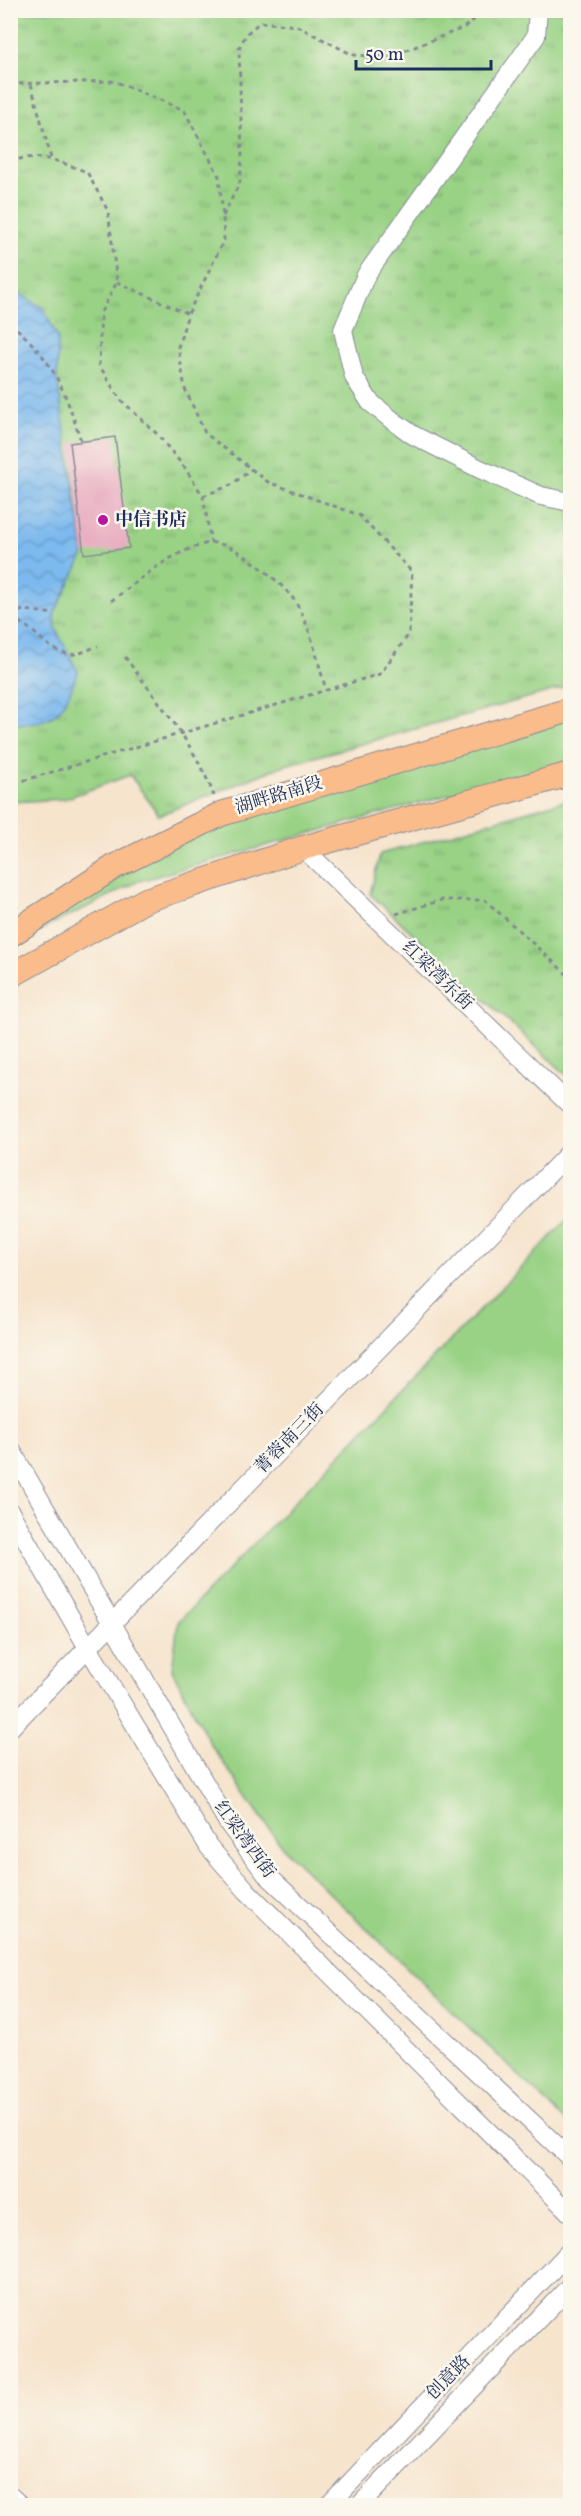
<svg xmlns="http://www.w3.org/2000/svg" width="581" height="2516" font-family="Vollkorn,'Noto Serif SC',serif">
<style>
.grass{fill:#99d285;stroke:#5a8072;stroke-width:1.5}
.park{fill:url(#park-tufts);stroke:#5a8072;stroke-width:1.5}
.water{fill:url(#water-waves);stroke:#4b74a6;stroke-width:1.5}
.building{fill:#e8adc1}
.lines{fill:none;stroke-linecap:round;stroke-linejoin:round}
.minor-casing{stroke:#888a96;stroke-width:20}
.major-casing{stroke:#888a96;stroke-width:26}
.path{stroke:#888a96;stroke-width:3;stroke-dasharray:4.5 4.5;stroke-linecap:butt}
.minor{stroke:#fff;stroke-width:18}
.major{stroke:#f9bc8a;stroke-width:24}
.poi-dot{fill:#b5179e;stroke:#fbf7ec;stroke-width:2}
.labels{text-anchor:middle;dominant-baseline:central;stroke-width:5;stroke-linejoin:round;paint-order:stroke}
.poi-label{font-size:18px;font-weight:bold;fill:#1b2f5e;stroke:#fbf7ec;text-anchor:start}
.street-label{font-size:18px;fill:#1b2f5e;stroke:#fbf7ec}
</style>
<defs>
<pattern id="park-tufts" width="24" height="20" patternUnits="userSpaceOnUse" patternTransform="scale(1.5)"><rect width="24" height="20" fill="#99d285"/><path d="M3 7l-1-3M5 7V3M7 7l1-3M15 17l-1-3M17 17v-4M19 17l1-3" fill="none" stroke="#7cab70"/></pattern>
<pattern id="water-waves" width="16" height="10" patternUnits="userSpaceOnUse" patternTransform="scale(1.5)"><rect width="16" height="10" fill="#7bb9ee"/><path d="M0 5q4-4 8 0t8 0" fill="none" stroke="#6497c4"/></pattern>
</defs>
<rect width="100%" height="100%" fill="#fbf7ec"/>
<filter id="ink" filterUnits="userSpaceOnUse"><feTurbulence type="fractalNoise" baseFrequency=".0167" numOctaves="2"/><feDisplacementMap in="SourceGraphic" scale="12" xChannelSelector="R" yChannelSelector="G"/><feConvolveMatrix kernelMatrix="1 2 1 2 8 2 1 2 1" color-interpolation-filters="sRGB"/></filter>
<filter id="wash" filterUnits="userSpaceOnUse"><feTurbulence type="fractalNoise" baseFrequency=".008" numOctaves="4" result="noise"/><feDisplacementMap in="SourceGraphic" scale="24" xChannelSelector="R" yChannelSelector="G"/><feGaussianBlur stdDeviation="1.35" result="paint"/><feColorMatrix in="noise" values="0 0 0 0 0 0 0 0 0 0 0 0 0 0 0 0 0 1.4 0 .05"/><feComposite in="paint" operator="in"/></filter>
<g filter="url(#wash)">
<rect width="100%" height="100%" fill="#f6e4cd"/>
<path class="grass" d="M 570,717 L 570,761 L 139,881 L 37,932 L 11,950 L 11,943 L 118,874 L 215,826 Z
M 570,1217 L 570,2125 L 282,1847 L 211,1745 L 172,1670 L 178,1622 Z"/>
<path class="park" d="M 10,11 L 570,11 L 570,686 L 282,766 L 159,815 L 130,775 L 64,799 L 11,802 Z
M 570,799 L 570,1078 L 370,894 L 380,854 Z"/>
<path class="water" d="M 11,289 L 43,308 L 58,339 L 57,379 L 84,554 L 54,614 L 56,629 L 78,672 C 62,713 57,724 11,724 Z"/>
<g id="blocks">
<path class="building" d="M 115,437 L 129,548 L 84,554 L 70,443 Z"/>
</g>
</g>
<g filter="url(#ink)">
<use href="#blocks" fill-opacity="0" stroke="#888a96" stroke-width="1.5"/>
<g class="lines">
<g class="minor-casing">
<path id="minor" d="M 538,10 L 536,36 L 366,275 L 343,330 L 354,377 L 370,402 L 392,420 L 413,435 L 480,469 L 541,496 L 570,502
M 303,848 L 570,1105
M 10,1448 L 228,1823 L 266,1874 L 570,2158
M 10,1512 L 87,1646 L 209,1847 L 247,1891 L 570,2213
M 10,1728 L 570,1152
M 10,2496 L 21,2506
M 328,2506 L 570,2251
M 359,2506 L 570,2286"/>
</g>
<g class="major-casing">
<path id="major" d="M 10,935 L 114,867 L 221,814 L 570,710
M 10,976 L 146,900 L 303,848 L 570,774"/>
</g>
<path class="path" d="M 10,84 L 114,81 L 184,110 L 219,176 L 223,217 L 224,240 L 188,314 L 178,347 L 185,389 L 205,433 L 268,482 L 359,515 L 412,572 L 409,634 L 380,674 L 22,781 L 10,779
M 31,84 L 51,158
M 10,162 C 38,151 60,162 87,172 L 108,211 L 117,282 L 101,312 L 99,365 L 120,399 L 157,434 L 185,468 L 203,496 L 211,543
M 223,216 L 240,182 L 242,156 L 239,49 L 246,34 L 260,22 L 297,26 L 353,55 L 389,57 L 463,28 L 487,10
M 117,282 L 188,314
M 10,323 C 54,360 64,388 81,441
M 203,496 L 231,485 L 252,469
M 111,601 C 143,578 169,552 209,543 C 231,539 277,579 291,596 C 309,618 318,663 326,690
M 10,613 L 25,610 L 54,614
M 10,619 C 34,623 49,658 76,654 C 83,653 91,648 98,646
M 125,657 C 157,701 195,744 214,796
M 396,914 L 442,900 L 485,900 L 570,977"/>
<use href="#minor" class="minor"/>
<use href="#major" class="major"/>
</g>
</g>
<circle class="poi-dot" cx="103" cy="520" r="6"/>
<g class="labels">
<g class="poi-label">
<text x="115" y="520">中信书店</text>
</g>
<g class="street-label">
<text transform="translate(279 796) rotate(-17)">湖畔路南段</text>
<text transform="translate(437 976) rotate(44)">红梁湾东街</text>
<text transform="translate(290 1439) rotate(-46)">菁蓉南三街</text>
<text transform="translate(244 1840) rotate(54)">红梁湾西街</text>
<text transform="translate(449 2378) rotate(-46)">创意路</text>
</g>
</g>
<rect width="581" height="2516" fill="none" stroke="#fbf7ec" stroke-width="36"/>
<path d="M356 60v9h135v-9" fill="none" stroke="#1b2f5e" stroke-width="3"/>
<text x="365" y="60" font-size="18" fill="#1b2f5e" stroke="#fbf7ec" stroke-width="4.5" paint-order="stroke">50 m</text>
</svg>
